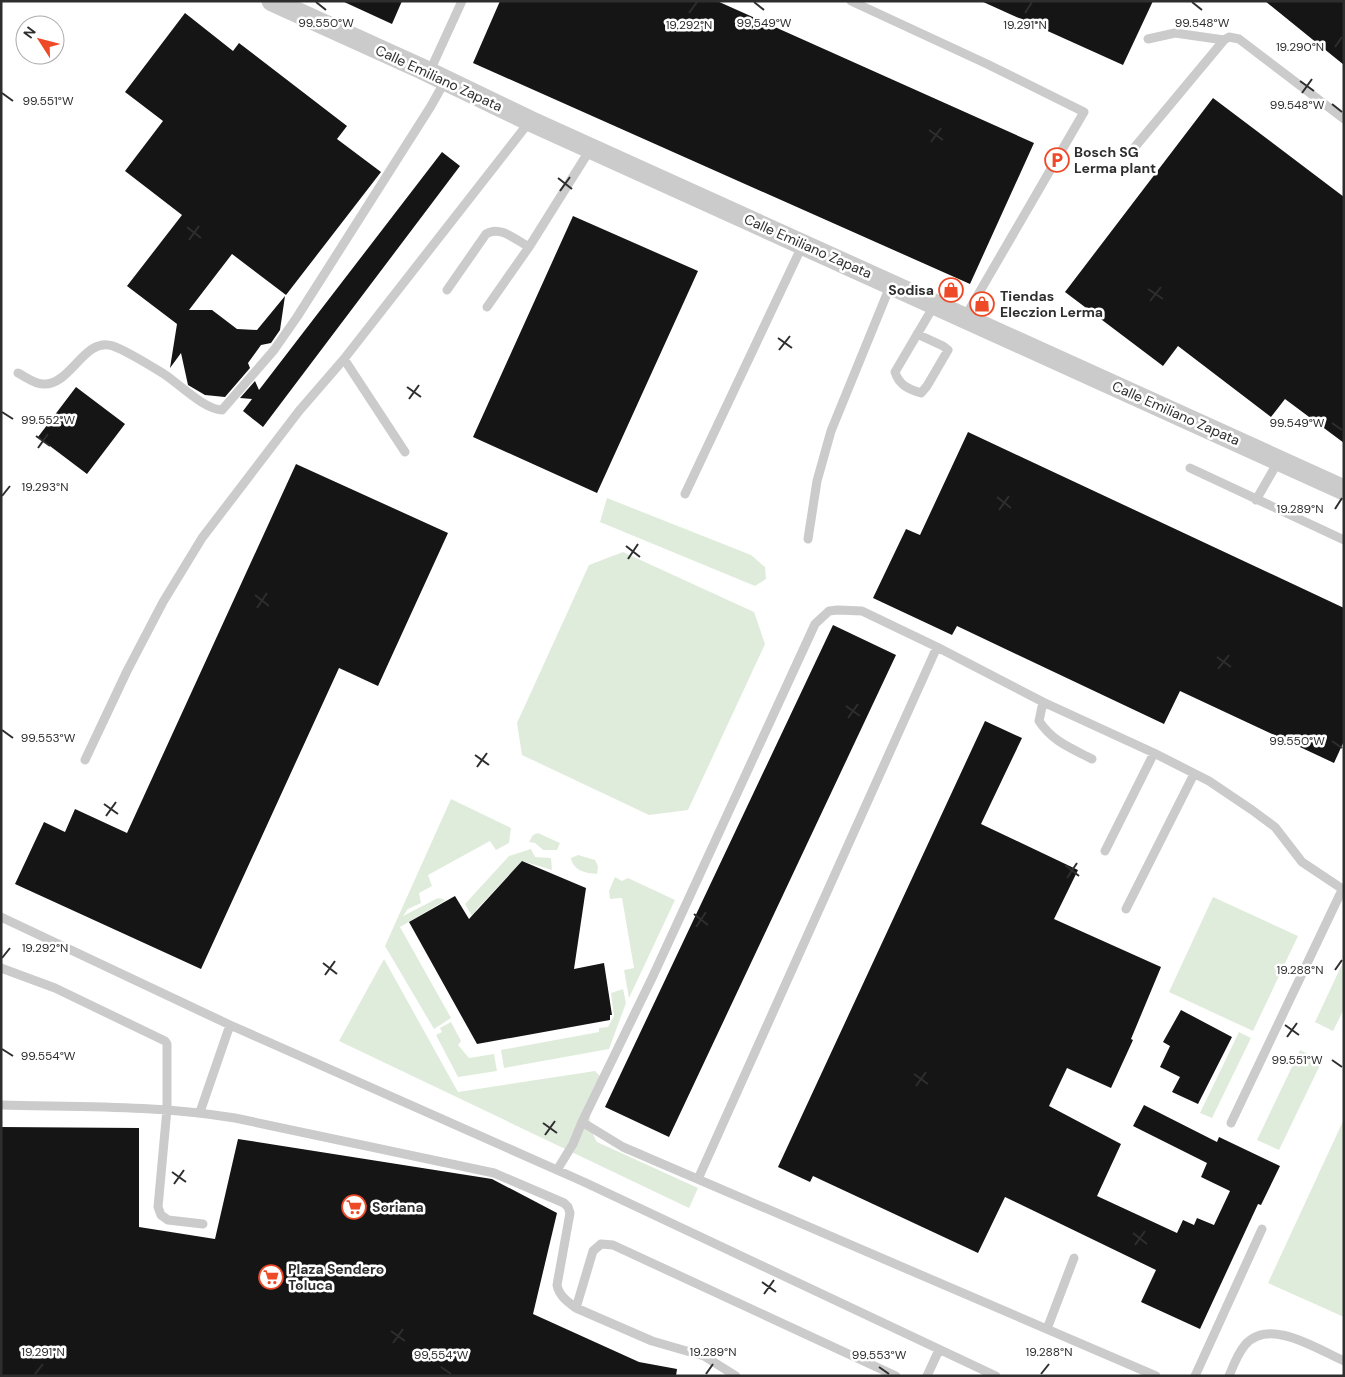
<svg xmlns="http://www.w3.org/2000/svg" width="1345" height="1377" font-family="'DM Sans',sans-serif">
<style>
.green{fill:#e0ecdb}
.building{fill:#151515}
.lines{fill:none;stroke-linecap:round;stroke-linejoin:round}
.service{stroke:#cbcbcb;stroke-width:9}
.tertiary{stroke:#cbcbcb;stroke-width:21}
.ticks{fill:none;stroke:#2e2e2e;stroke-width:2}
.labels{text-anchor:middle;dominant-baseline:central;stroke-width:5;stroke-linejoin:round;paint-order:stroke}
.street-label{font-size:14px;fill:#2e2e2e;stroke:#fff}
.poi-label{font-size:14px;font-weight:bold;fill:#2e2e2e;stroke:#fff;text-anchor:start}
.ticks-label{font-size:12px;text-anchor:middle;fill:#2e2e2e;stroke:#fff;stroke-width:5;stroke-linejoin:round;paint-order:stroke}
</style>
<rect width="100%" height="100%" fill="#fff"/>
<path class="green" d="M 607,498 L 751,555 L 765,567 L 766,579 L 755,586 L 600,522 Z
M 623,552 L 754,612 L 765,644 L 688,810 L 649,815 L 522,755 L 517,723 L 589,565 Z
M 451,799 L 511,828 L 509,843 L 496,850 L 490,841 L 428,875 L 432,886 L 419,893 L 421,903 L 408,909 L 403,916 L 438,898 L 446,900 L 400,927 L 451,1018 L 434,1029 L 385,946 Z
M 538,833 L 560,843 L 557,850 L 543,850 L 535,843 L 529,842 L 533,835 Z
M 531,849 L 535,857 L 551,858 L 552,870 L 522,861 L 476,910 L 509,966 L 505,974 L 465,904 L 509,856 Z
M 578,855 L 595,860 L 598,866 L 597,874 C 586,873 573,871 571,858 Z
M 615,877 L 622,881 L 628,878 L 675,900 L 629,998 L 624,970 L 634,968 L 622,898 L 610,899 L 609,891 Z
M 1213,897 L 1298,936 L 1253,1031 L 1169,992 Z
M 384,959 L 458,1092 L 595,1071 L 600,1076 C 592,1101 583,1117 597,1142 L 698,1188 L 689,1208 L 339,1041 Z
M 1344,960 L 1344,1009 L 1333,1031 L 1315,1022 Z
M 623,989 L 626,1003 L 609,1049 L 504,1068 L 501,1050 L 599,1032 L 599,1028 L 608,1027 L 614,1016 L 611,993 Z
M 451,1022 L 461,1041 L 458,1045 L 469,1058 L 494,1054 L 497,1071 L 458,1077 L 436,1035 L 442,1032 L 440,1028 Z
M 1239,1032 L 1251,1038 L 1212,1118 L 1200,1113 Z
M 1300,1050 L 1322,1061 L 1279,1150 L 1257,1140 Z
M 1344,1119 L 1344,1317 L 1268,1283 Z"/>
<path class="building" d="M 342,1 L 402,1 L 392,24 Z
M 500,1 L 717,1 L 1034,143 L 970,284 L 473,63 Z
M 981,1 L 1153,1 L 1123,65 Z
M 1265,1 L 1344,1 L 1344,65 Z
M 185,13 L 233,51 L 239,43 L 347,126 L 337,139 L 381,172 L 286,295 L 232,254 L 189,310 L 212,310 L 237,329 L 257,330 L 285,296 L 280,330 L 271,343 L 261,345 L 248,363 L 250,368 L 225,397 L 205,395 L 188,385 L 181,353 L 170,368 L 177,324 L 127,286 L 182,215 L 125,171 L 163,121 L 125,92 Z
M 1213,98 L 1344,197 L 1344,443 L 1285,399 L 1271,417 L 1178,346 L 1163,366 L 1065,292 Z
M 442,152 L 460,166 L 263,427 L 243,411 L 252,399 L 240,398 L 255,381 L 259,390 Z
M 573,216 L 698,271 L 597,493 L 473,437 Z
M 76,387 L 125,424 L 87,474 L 38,437 Z
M 968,432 L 1344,608 L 1344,741 L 1334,763 L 1180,691 L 1164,724 L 957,626 L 952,635 L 873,598 L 906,529 L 920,535 Z
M 296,464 L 448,533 L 378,686 L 339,668 L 201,969 L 15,884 L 44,822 L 65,832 L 75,809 L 127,833 Z
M 833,625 L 896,655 L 669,1137 L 605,1107 Z
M 985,721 L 1022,738 L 981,824 L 1078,870 L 1054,919 L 1161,967 L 1131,1039 L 1133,1040 L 1111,1088 L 1067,1068 L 1049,1106 L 1121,1144 L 1097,1196 L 1177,1233 L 1183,1220 L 1194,1225 L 1197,1218 L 1214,1225 L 1230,1191 L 1201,1177 L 1207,1163 L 1133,1126 L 1144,1105 L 1217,1142 L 1219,1137 L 1280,1166 L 1261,1205 L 1258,1204 L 1200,1329 L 1141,1302 L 1156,1270 L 1005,1197 L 978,1253 L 813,1176 L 810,1182 L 778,1167 Z
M 522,861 L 586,888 L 574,969 L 604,963 L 612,1015 L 610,1015 L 610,1020 L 477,1044 L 409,922 L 455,896 L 469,919 Z
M 1181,1010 L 1232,1037 L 1198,1104 L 1172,1092 L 1180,1077 L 1160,1067 L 1170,1046 L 1163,1042 Z
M 1,1127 L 139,1128 L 139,1227 L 215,1239 L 238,1139 L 492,1179 L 557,1213 L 533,1314 L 639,1362 L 677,1369 L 676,1376 L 1,1376 Z"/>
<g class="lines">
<path class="service" d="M 851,1 L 987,64 L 1084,112 L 965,317
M 1148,39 L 1175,33 L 1224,40
M 429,73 L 462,1
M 1129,154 L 1224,40 L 1229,37 L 1239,39 L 1344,119
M 529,247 L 591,148
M 447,290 L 486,234 C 500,225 516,240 529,247 L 487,307
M 917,334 L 943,346 L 948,350 L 927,386 L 921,393 C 908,389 899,385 895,372 L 935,304
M 344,359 L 405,452
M 18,373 C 26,377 34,384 43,384 C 71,386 84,336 113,346 C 127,351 151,366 164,374 C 179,384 205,410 222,410 L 274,350 L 297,317 L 431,106 L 445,81
M 1190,468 L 1344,540
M 685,494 L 803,244
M 1256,500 L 1279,460
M 808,539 L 817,481 L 831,431 L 891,284
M 1043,702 L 1039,721 C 1053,742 1071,748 1092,759
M 85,760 L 127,671 L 163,602 L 202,538 L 299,411 L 344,359 L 530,121
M 1105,851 L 1154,753
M 1126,909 L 1194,774
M 1,917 L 230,1025 L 584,1182 L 996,1376
M 1,968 L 55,988 L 165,1041 L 167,1044 L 167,1109 L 158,1207 L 161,1215 L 168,1220 L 203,1224
M 1,1105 C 80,1107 157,1105 235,1118 L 494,1173 L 564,1203 L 568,1207 L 570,1213 L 557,1285 C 559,1296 568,1302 576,1308 L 652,1341 L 704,1356 L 736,1376
M 200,1112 L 230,1025
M 1231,1123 L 1342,890
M 557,1170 L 573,1144 L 582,1122
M 698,1179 L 937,647
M 576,1308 L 593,1251 L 601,1244 L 613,1245 L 896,1376
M 1047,1329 L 1074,1258
M 927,1376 L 939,1350
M 1156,1376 L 623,1147 L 582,1122 L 653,976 L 815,624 L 829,611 L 838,610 L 862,611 L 937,647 L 1043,702 L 1154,753 L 1209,781 L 1252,810 L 1275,827 L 1302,862 L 1344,890
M 1195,1376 L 1262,1229
M 1229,1376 C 1233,1366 1238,1353 1245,1345 C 1269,1317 1317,1349 1344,1361"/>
<path class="tertiary" d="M 272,1 L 422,69 L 530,121 L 1344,490"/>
</g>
<path class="ticks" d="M 316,2 L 326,10M 754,2 L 764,10M 1192,2 L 1202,10M 689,13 L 697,2M 1025,13 L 1032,2M 1335,47 L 1342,37M 1300,81 L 1314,91M 2,93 L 13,101M 1302,93 L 1312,79M 1332,104 L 1342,112M 929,130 L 943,140M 931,142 L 941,128M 558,178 L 572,189M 560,191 L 570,177M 187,227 L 201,238M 189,240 L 199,226M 1148,289 L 1163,299M 1150,301 L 1161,287M 778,338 L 792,348M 779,350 L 790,336M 407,387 L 421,397M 409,399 L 419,385M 2,412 L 13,419M 1332,423 L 1342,430M 36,436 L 50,446M 38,448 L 48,434M 2,496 L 10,486M 997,497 L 1011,508M 1335,509 L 1342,498M 999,510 L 1009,496M 626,546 L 640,557M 628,559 L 638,544M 255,595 L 269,606M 257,608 L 267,593M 1217,657 L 1231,667M 1218,669 L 1229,655M 846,706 L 860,716M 848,718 L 858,704M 2,730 L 13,738M 1332,741 L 1342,748M 475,755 L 489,765M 477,767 L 487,753M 104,804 L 118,814M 106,816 L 116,802M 1065,865 L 1079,876M 1067,878 L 1077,863M 694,914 L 708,925M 696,927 L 706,912M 2,958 L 10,948M 323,963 L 337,974M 1335,970 L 1342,960M 325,975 L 335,961M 1285,1025 L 1299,1035M 1287,1037 L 1297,1023M 2,1049 L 13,1056M 1332,1060 L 1342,1067M 914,1074 L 928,1084M 916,1086 L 926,1072M 543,1123 L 557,1133M 545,1135 L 555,1121M 172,1172 L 186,1182M 174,1184 L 184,1170M 1133,1233 L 1147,1244M 1135,1245 L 1145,1231M 762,1282 L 776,1292M 764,1294 L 774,1280M 391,1331 L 405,1341M 393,1343 L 403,1329M 441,1367 L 451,1374M 879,1367 L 889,1374M 35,1374 L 43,1364M 706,1374 L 713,1364M 1041,1374 L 1049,1364"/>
<defs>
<g id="parking-ring" transform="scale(1.25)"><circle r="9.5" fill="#fff" stroke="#ee4a27" stroke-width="1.5"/><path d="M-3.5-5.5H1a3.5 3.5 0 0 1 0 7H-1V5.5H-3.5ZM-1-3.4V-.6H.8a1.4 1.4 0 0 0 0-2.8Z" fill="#ee4a27"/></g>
<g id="shop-ring" transform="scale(1.25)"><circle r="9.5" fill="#fff" stroke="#ee4a27" stroke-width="1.5"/><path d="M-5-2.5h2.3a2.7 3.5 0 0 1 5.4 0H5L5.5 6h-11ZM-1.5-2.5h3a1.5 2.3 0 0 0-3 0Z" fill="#ee4a27"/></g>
<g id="supermarket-ring" transform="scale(1.25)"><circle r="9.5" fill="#fff" stroke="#ee4a27" stroke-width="1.5"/><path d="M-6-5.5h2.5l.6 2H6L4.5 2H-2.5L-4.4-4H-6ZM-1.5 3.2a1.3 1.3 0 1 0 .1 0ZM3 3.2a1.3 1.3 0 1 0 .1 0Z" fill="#ee4a27"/></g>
</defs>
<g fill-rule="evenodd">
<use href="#parking-ring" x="1057" y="160"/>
<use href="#shop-ring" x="951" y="290"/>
<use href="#shop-ring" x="982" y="304"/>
<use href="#supermarket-ring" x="354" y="1207"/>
<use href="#supermarket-ring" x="271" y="1277"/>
</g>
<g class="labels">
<g class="street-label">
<text transform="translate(439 78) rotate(25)">Calle Emiliano Zapata</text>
<text transform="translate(808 246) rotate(24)">Calle Emiliano Zapata</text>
<text transform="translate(1176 413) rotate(24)">Calle Emiliano Zapata</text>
</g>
<g class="poi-label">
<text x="1074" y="152">Bosch SG<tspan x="1074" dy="16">Lerma plant</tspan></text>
<text x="934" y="290" text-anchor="end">Sodisa</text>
<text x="1000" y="296">Tiendas<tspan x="1000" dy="16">Eleczion Lerma</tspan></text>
<text x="372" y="1207">Soriana</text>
<text x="288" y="1269">Plaza Sendero<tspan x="288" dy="16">Toluca</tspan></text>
</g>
</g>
<g class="ticks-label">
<text x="764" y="27">99.549°W</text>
<text x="1202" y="27">99.548°W</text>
<text x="326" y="27">99.550°W</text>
<text x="689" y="29">19.292°N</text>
<text x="1025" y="29">19.291°N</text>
<text x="1300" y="51">19.290°N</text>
<text x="48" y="105">99.551°W</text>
<text x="1297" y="109">99.548°W</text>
<text x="48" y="424">99.552°W</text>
<text x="1297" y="427">99.549°W</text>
<text x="45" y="491">19.293°N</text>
<text x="1300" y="513">19.289°N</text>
<text x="48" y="742">99.553°W</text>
<text x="1297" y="745">99.550°W</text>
<text x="45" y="952">19.292°N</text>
<text x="1300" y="974">19.288°N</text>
<text x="48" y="1060">99.554°W</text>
<text x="1297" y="1064">99.551°W</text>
<text x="43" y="1356">19.291°N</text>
<text x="713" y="1356">19.289°N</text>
<text x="1049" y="1356">19.288°N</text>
<text x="441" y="1359">99.554°W</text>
<text x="879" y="1359">99.553°W</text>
</g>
<rect width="1345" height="1377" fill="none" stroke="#2e2e2e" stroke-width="5"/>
<g transform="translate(40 40) rotate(306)"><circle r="24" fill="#ffffff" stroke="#ababab"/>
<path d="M0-4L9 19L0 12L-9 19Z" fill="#ee4a27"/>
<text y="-8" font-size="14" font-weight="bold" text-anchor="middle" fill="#2e2e2e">N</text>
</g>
</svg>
